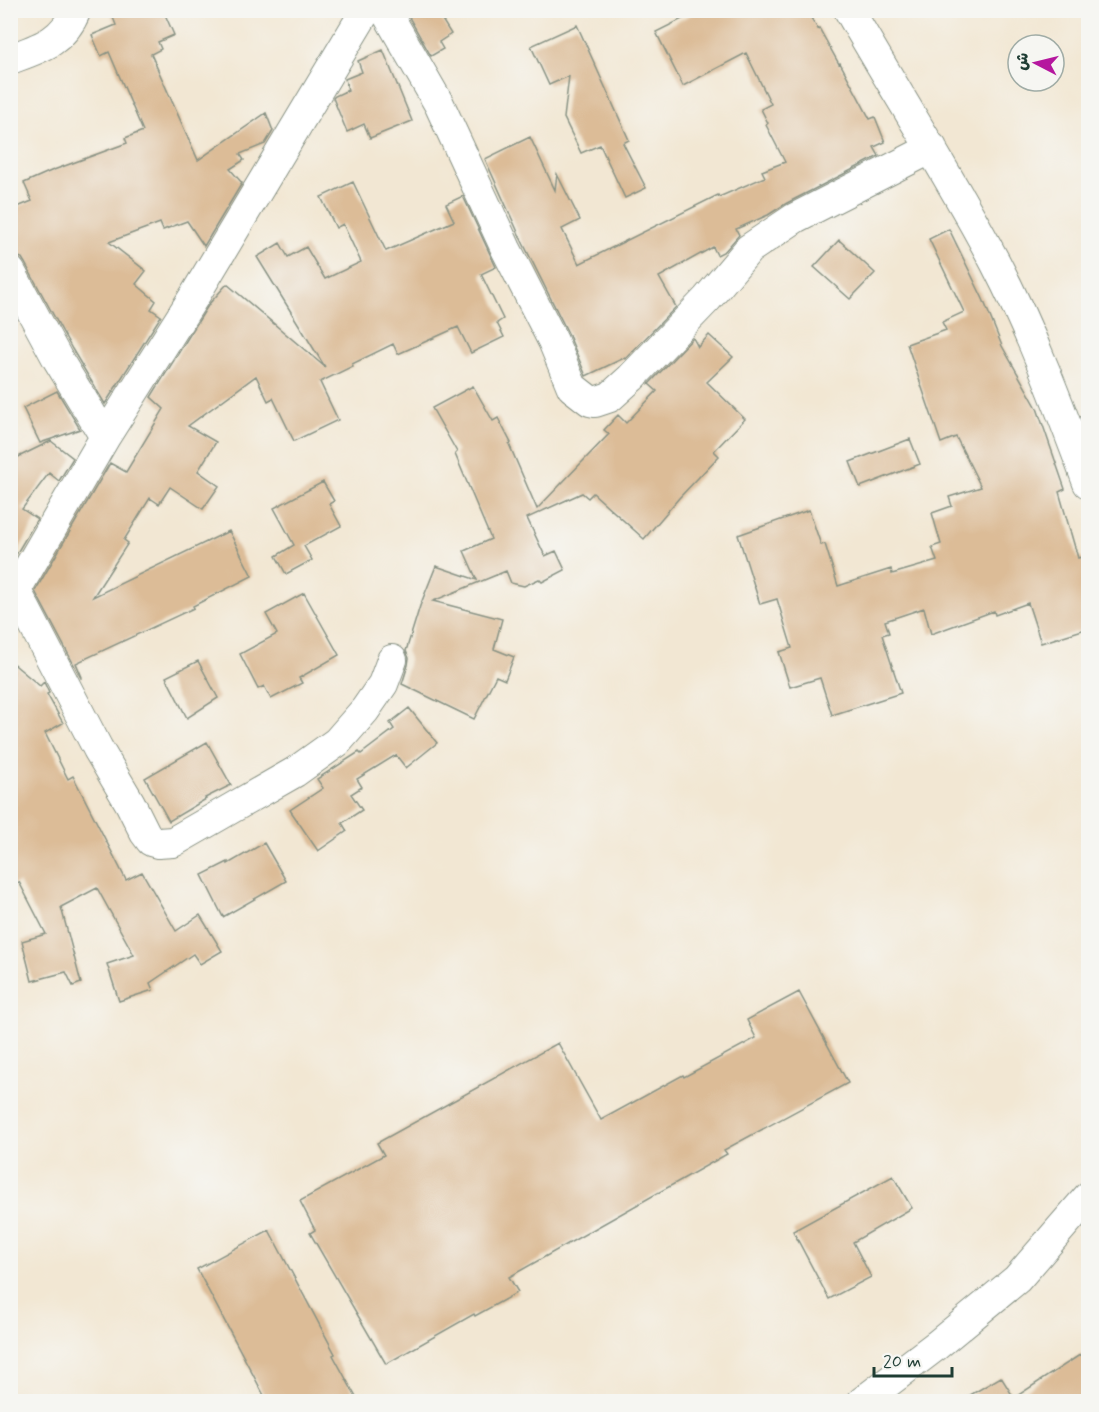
<svg xmlns="http://www.w3.org/2000/svg" width="1099" height="1412" font-family="Mynerve,'Playpen Sans Arabic',sans-serif">
<style>
.building{fill:#dcbc97}
.lines{fill:none;stroke-linecap:round;stroke-linejoin:round}
.street-casing{stroke:#889284;stroke-width:32}
.street{stroke:#fff;stroke-width:30}
</style>
<rect width="100%" height="100%" fill="#f6f6f2"/>
<filter id="ink" filterUnits="userSpaceOnUse"><feTurbulence type="fractalNoise" baseFrequency=".0167" numOctaves="2"/><feDisplacementMap in="SourceGraphic" scale="12" xChannelSelector="R" yChannelSelector="G"/><feConvolveMatrix kernelMatrix="1 2 1 2 8 2 1 2 1" color-interpolation-filters="sRGB"/></filter>
<filter id="wash" filterUnits="userSpaceOnUse"><feTurbulence type="fractalNoise" baseFrequency=".008" numOctaves="4" result="noise"/><feDisplacementMap in="SourceGraphic" scale="24" xChannelSelector="R" yChannelSelector="G"/><feGaussianBlur stdDeviation="1.35" result="paint"/><feColorMatrix in="noise" values="0 0 0 0 0 0 0 0 0 0 0 0 0 0 0 0 0 1.4 0 .05"/><feComposite in="paint" operator="in"/></filter>
<g filter="url(#wash)">
<rect width="100%" height="100%" fill="#f2e7d3"/>
<g id="blocks">
<path class="building" d="M 110,10 L 163,10 L 174,35 L 158,42 L 161,49 L 151,54 L 198,160 L 266,113 L 273,131 L 265,144 L 240,154 L 244,160 L 230,169 L 242,183 L 204,246 L 187,221 L 163,230 L 160,223 L 109,242 L 146,271 L 136,284 L 156,301 L 151,309 L 161,316 L 105,404 L 72,349 L 25,263 L 22,258 L 10,254 L 10,210 L 32,201 L 24,183 L 51,171 L 127,143 L 125,138 L 143,131 L 109,52 L 101,56 L 92,35 L 116,25 Z
M 405,10 L 436,10 L 451,34 L 439,42 L 443,49 L 431,56 Z
M 700,10 L 806,10 L 818,29 L 819,28 L 839,64 L 840,63 L 870,119 L 875,117 L 885,142 L 874,147 L 879,156 L 787,203 L 768,215 L 736,229 L 739,235 L 725,251 L 717,255 L 713,247 L 659,277 L 676,307 L 625,359 L 624,358 L 586,376 L 568,333 L 522,241 L 485,159 L 530,137 L 555,190 L 557,174 L 580,220 L 562,229 L 579,264 L 718,195 L 719,197 L 765,177 L 762,171 L 785,162 L 766,125 L 768,123 L 761,109 L 771,104 L 746,53 L 683,86 L 656,32 Z
M 577,25 L 629,140 L 623,143 L 646,188 L 625,198 L 600,145 L 581,153 L 564,118 L 569,76 L 549,85 L 531,46 Z
M 383,50 L 412,121 L 370,138 L 364,124 L 347,132 L 333,98 L 335,96 L 348,90 L 345,79 L 362,72 L 358,61 Z
M 353,182 L 386,251 L 454,221 L 446,204 L 463,196 L 496,267 L 481,274 L 503,319 L 497,323 L 504,337 L 471,353 L 458,327 L 398,354 L 393,344 L 352,364 L 353,366 L 320,382 L 338,420 L 294,441 L 273,398 L 268,401 L 256,376 L 188,426 L 216,442 L 198,471 L 219,486 L 203,509 L 170,487 L 159,504 L 150,498 L 124,540 L 128,543 L 93,597 L 229,531 L 252,576 L 193,606 L 194,608 L 76,663 L 82,677 L 81,678 L 35,591 L 110,463 L 126,472 L 164,409 L 151,397 L 209,304 L 227,284 L 325,367 L 257,257 L 280,243 L 288,257 L 306,247 L 325,279 L 361,262 L 343,224 L 336,228 L 321,197 Z
M 949,229 L 983,299 L 1002,346 L 1037,408 L 1065,489 L 1059,492 L 1078,558 L 1082,557 L 1089,579 L 1089,628 L 1041,643 L 1028,603 L 995,615 L 994,611 L 931,634 L 924,608 L 885,621 L 889,633 L 882,635 L 901,693 L 832,715 L 820,678 L 790,687 L 779,652 L 792,648 L 777,599 L 760,604 L 738,535 L 809,510 L 821,545 L 825,544 L 838,586 L 891,569 L 892,574 L 937,561 L 932,547 L 941,544 L 932,513 L 952,506 L 949,497 L 981,487 L 956,437 L 941,443 L 907,344 L 946,330 L 942,322 L 964,312 L 929,239 Z
M 839,240 L 875,273 L 850,299 L 814,267 Z
M 709,335 L 733,357 L 707,382 L 745,419 L 714,451 L 719,456 L 679,498 L 644,539 L 593,493 L 588,498 L 582,493 L 527,518 L 545,556 L 556,551 L 565,570 L 542,582 L 539,579 L 524,586 L 511,583 L 506,571 L 433,601 L 502,619 L 494,649 L 514,657 L 505,680 L 496,676 L 474,719 L 402,684 L 408,665 L 409,658 L 406,651 L 420,606 L 436,566 L 477,580 L 464,551 L 491,539 L 455,454 L 457,452 L 432,408 L 473,386 L 493,421 L 498,418 L 511,443 L 509,444 L 537,509 L 609,434 L 604,430 L 618,415 L 626,423 L 657,391 L 649,384 L 693,338 L 698,347 Z
M 57,391 L 80,429 L 40,443 L 23,408 Z
M 910,439 L 920,464 L 860,487 L 850,462 Z
M 51,441 L 73,458 L 59,481 L 49,473 L 22,509 L 37,519 L 14,558 L 10,556 L 10,461 Z
M 323,482 L 334,501 L 329,504 L 341,526 L 304,546 L 312,560 L 286,574 L 276,556 L 294,545 L 274,508 Z
M 304,593 L 339,655 L 299,678 L 302,683 L 271,699 L 264,686 L 258,689 L 240,654 L 277,634 L 266,614 Z
M 10,661 L 40,686 L 44,682 L 49,693 L 47,694 L 63,723 L 45,733 L 68,779 L 73,776 L 126,880 L 142,872 L 176,931 L 200,915 L 222,951 L 200,964 L 193,954 L 150,983 L 153,990 L 119,1001 L 107,964 L 134,955 L 97,888 L 61,907 L 81,983 L 73,986 L 66,972 L 32,981 L 22,941 L 46,934 L 19,882 L 10,887 Z
M 198,661 L 218,698 L 187,718 L 166,677 Z
M 409,708 L 437,743 L 406,768 L 396,755 L 357,779 L 362,787 L 351,794 L 362,810 L 342,823 L 347,831 L 318,851 L 290,810 L 323,788 L 317,779 L 359,752 L 361,754 L 394,729 L 390,723 Z
M 207,742 L 231,785 L 205,798 L 206,799 L 169,821 L 145,778 Z
M 264,843 L 286,881 L 223,917 L 202,875 L 228,862 L 228,864 Z
M 799,992 L 848,1083 L 724,1150 L 727,1154 L 509,1277 L 518,1292 L 475,1316 L 474,1314 L 386,1364 L 310,1233 L 315,1230 L 300,1201 L 384,1155 L 377,1143 L 558,1043 L 601,1120 L 683,1075 L 684,1077 L 756,1038 L 747,1020 Z
M 893,1176 L 912,1208 L 853,1242 L 871,1277 L 829,1299 L 793,1231 Z
M 269,1230 L 335,1354 L 333,1355 L 358,1401 L 267,1401 L 197,1269 Z
M 1089,1349 L 1089,1401 L 960,1401 L 1001,1377 L 1014,1398 Z"/>
</g>
</g>
<g filter="url(#ink)">
<use href="#blocks" fill-opacity="0" stroke="#889284" stroke-width="1.5"/>
<g class="lines">
<g class="street-casing">
<path id="street" d="M 385,10 L 439,104 L 506,249 L 553,341 L 572,387 L 590,401 L 595,402 L 610,397 L 631,378 L 707,299 L 749,249 L 795,218 L 932,148
M 849,10 C 897,94 950,176 995,262 C 1032,333 1060,408 1088,483
M 10,59 C 40,48 63,42 76,10
M 10,271 L 57,358 L 105,437
M 16,591 L 98,749 L 130,803 L 145,833 L 151,841 L 158,843 L 173,842 L 239,804 L 295,772 L 337,742 L 365,710 L 383,684 L 392,660
M 10,600 L 105,437 L 195,295 L 366,10
M 862,1402 L 937,1345 L 1017,1279 L 1088,1197"/>
</g>
<use href="#street" class="street"/>
</g>
</g>
<rect width="1099" height="1412" fill="none" stroke="#f6f6f2" stroke-width="36"/>
<g transform="translate(1036 63) rotate(277)"><circle r="28" fill="#f6f6f2" stroke="#a0aca6" stroke-width="1.5"/>
<path d="M0-4.5L10 22L0 15L-10 22Z" fill="#b5179e"/>
<text y="-9" font-size="16" font-weight="bold" text-anchor="middle" fill="#1f3d34">ش</text>
</g>
<path d="M874 1367v9h78v-9" fill="none" stroke="#1f3d34" stroke-width="3"/>
<text x="883" y="1367" font-size="18" fill="#1f3d34" stroke="#f6f6f2" stroke-width="4.5" paint-order="stroke">20 m</text>
</svg>
